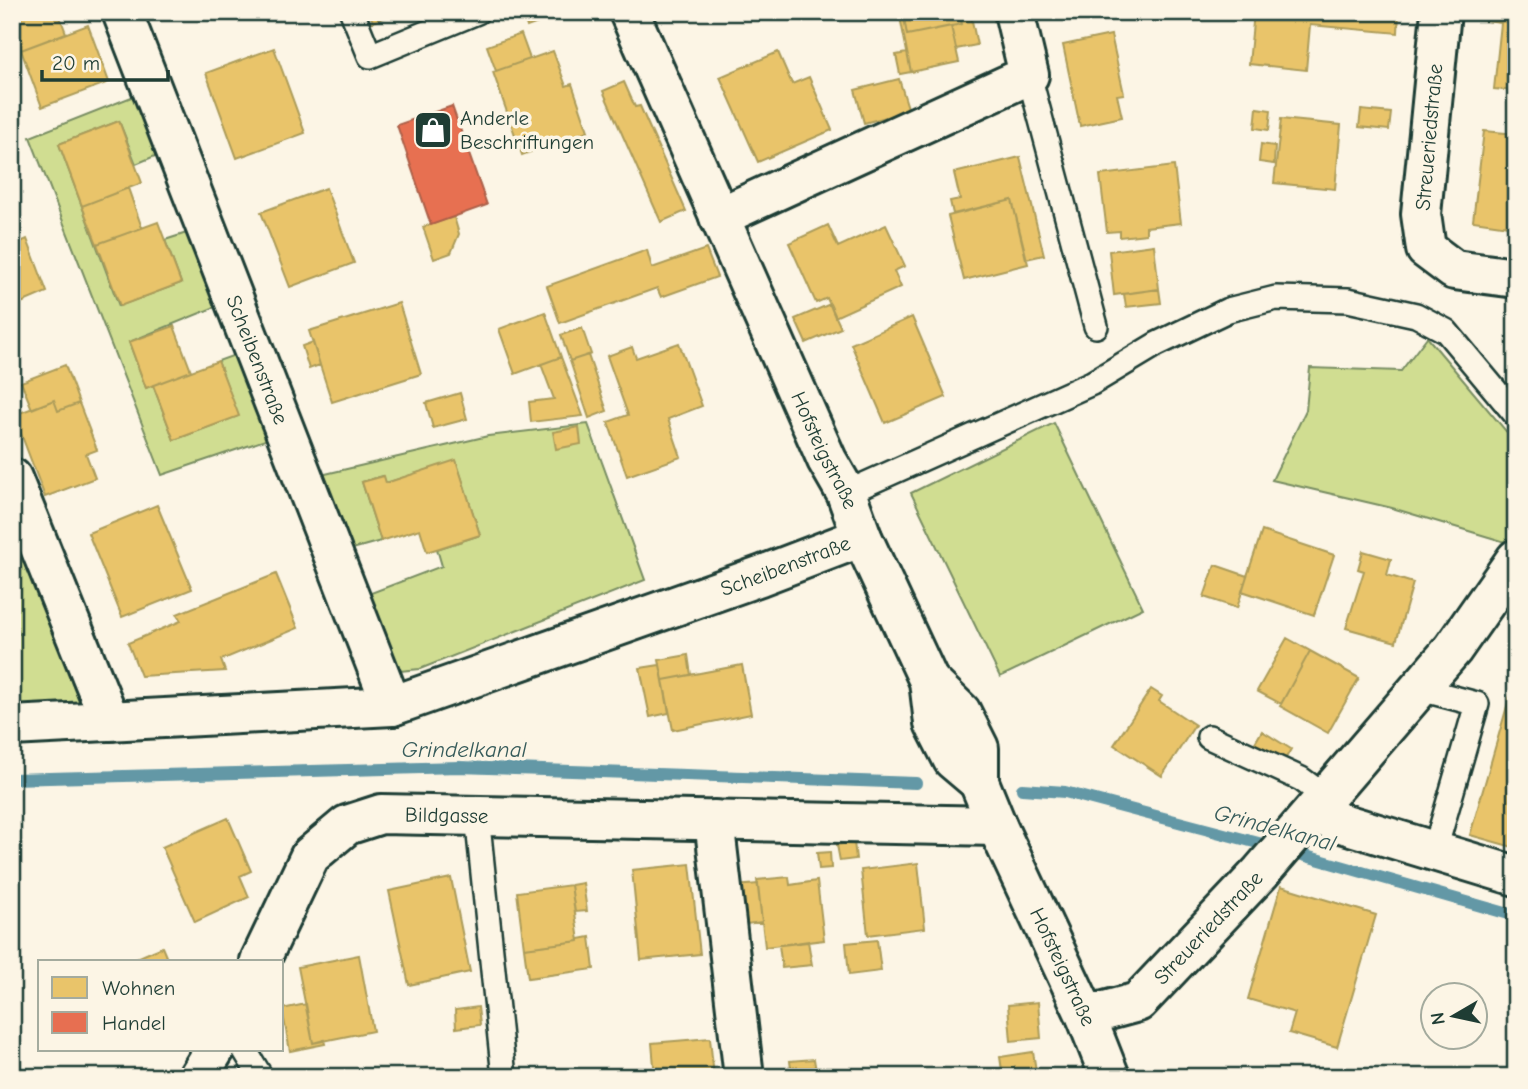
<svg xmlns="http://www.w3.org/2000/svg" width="1528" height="1089" font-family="'Comic Neue',sans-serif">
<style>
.green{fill:#d0dd91;stroke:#788d62;stroke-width:2}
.homes{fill:#e9c46a;stroke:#ac9c5a;stroke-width:2}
.shops{fill:#e76f51;stroke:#ab6048;stroke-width:2}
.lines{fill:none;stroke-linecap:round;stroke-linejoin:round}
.stream{stroke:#6398a6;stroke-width:12}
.lane-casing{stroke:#1f3d34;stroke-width:28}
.street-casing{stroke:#1f3d34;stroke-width:44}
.lane{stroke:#fcf5e5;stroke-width:23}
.street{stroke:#fcf5e5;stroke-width:38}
.labels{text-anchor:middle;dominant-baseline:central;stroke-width:7;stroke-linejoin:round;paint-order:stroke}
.poi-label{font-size:21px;fill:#1f3d34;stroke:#fcf5e5;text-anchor:start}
.street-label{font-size:21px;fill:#1f3d34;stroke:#fcf5e5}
.water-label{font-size:23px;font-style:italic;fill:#365b5a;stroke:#fcf5e5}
</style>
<rect width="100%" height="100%" fill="#fcf5e5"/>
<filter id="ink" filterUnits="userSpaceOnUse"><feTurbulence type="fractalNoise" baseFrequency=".0143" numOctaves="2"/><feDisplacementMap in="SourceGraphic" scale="14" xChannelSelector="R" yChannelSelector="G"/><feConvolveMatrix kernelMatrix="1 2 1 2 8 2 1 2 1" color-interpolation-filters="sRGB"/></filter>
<g filter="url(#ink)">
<path class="green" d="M 144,92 L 167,151 L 136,164 L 119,121 L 59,144 L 119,306 L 181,283 L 165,240 L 196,230 L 225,303 L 129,342 L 146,388 L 153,385 L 174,440 L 238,416 L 218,361 L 243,352 L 274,437 L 162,475 L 30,137 Z
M 1427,337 L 1516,443 L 1516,534 L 1512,544 L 1392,508 L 1272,480 L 1306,410 L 1310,368 L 1401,371 Z
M 1054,423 L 1143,608 L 1000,677 L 911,493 Z
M 588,424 L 645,580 L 420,669 L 400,671 L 387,664 L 367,601 L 371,593 L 442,566 L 437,549 L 480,535 L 456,461 L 386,483 L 383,476 L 362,482 L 381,541 L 345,551 L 321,475 L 488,436 Z
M 12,508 L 90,706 L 12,711 L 12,637 L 19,634 L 12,619 Z"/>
<path class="homes" d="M 12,12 L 58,12 L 66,33 L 21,50 L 12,26 Z
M 369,12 L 399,12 L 373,22 Z
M 530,12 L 563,12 L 563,14 L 527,27 L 523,14 Z
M 899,12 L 903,12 L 907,35 L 951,26 L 959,62 L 911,72 Z
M 903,12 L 959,12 L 962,24 L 907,35 Z
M 1254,12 L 1399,12 L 1398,33 L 1310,25 L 1306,70 L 1249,64 Z
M 1479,12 L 1516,12 L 1516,91 L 1494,89 L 1501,23 L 1478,20 Z
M 971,16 L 977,45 L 956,49 L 951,26 L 962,24 L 960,18 Z
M 88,25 L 109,82 L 42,107 L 21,50 Z
M 521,34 L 530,59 L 496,71 L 487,46 Z
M 1111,35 L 1124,94 L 1117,95 L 1122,117 L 1080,126 L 1063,45 Z
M 274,48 L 305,133 L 237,158 L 206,73 Z
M 553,51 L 566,86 L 572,84 L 588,131 L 522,155 L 493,72 Z
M 778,52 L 792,84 L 809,77 L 832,130 L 758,162 L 720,77 Z
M 907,53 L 911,72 L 900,74 L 896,55 Z
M 899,79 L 909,111 L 864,123 L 855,90 Z
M 624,82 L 635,107 L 640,106 L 686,211 L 661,222 L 603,91 Z
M 1257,108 L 1271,110 L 1269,130 L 1255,128 Z
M 1361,110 L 1391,113 L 1389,130 L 1359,127 Z
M 1281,119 L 1341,125 L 1335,189 L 1274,183 Z
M 119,121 L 142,183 L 82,206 L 59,144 Z
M 1484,131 L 1516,134 L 1516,227 L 1473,221 Z
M 1261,144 L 1275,146 L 1274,164 L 1259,162 Z
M 1020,157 L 1044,255 L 1026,259 L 1012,200 L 953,214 L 950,201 L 960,199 L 954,173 Z
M 1174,166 L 1181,223 L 1146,227 L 1146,234 L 1120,237 L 1120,231 L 1107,232 L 1100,175 Z
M 128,188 L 142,228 L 97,244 L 82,206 Z
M 326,188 L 354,263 L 290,287 L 261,212 Z
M 1012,200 L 1028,264 L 964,280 L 948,216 Z
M 454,217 L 459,234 L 451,253 L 434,259 L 423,227 Z
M 158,222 L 181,283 L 120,306 L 97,244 Z
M 828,225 L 838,247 L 886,225 L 905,266 L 894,271 L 901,287 L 835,317 L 827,298 L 816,303 L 789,243 Z
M 27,239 L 47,292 L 14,306 L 21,326 L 12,329 L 12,241 L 14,245 Z
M 1154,245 L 1159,289 L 1114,295 L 1109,251 Z
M 706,249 L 717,277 L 661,297 L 657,288 L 560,323 L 547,286 L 647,250 L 652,268 Z
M 1159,289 L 1161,303 L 1126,307 L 1124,294 Z
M 399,303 L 421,374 L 332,402 L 309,331 Z
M 830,304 L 841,328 L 806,343 L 795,319 Z
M 545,312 L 561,357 L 515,374 L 499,329 Z
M 912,317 L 946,397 L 885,423 L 851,344 Z
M 174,326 L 191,371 L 146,388 L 129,342 Z
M 582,328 L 591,354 L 570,361 L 561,335 Z
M 313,342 L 320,365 L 309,369 L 302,346 Z
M 679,343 L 702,406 L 668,419 L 681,457 L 627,476 L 608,422 L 628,415 L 607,356 L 632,347 L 636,358 Z
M 588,355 L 607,411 L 589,418 L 570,361 Z
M 561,357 L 583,416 L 531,422 L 529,402 L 554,399 L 541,364 Z
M 218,361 L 239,416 L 174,440 L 153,385 Z
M 65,365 L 79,403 L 58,411 L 54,400 L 32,409 L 21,382 Z
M 460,393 L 467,419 L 433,428 L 426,403 Z
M 54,400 L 58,411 L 79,403 L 97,450 L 86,454 L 95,478 L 45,497 L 14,415 Z
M 579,427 L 581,444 L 556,449 L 553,432 Z
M 456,460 L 480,535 L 427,552 L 420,529 L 381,541 L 362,482 L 384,476 L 386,483 Z
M 157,505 L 192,589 L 122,617 L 88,533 Z
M 1262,531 L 1334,555 L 1314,615 L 1242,591 Z
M 1363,551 L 1391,559 L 1387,575 L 1413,583 L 1396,642 L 1346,628 L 1364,571 L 1358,569 Z
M 1215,565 L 1247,576 L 1237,608 L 1204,597 Z
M 276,574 L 298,628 L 221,660 L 225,671 L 141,676 L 128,643 L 181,621 L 177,614 Z
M 1287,638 L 1310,651 L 1281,704 L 1257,691 Z
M 1310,651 L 1359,678 L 1328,733 L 1280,706 Z
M 688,655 L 691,675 L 663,680 L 659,660 Z
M 660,665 L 669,713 L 650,717 L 640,668 Z
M 742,665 L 751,714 L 673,730 L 663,680 Z
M 1516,675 L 1516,848 L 1470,835 Z
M 1151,689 L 1162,696 L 1159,701 L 1195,725 L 1162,776 L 1114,745 Z
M 1262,731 L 1291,749 L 1283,763 L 1253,746 Z
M 228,818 L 251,871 L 240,876 L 249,897 L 195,922 L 162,847 Z
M 854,842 L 856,859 L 840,861 L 837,845 Z
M 830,852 L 831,868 L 819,869 L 817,853 Z
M 918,863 L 925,928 L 868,935 L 861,870 Z
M 690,864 L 700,954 L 641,960 L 632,870 Z
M 789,877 L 790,885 L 817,881 L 824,940 L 765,947 L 757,880 Z
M 451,878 L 470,972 L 409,985 L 389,891 Z
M 583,883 L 587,911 L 575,912 L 571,885 Z
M 758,884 L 762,922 L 739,925 L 735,886 Z
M 571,885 L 579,941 L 524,948 L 517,892 Z
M 1281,886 L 1376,915 L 1337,1047 L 1289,1033 L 1295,1013 L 1248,999 Z
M 590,937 L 594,969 L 528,978 L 524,948 L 579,941 L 579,939 Z
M 877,940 L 881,971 L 849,975 L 846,943 Z
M 808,941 L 812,965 L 782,968 L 779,945 Z
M 162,947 L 168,961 L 153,961 L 152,959 L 139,961 L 137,958 Z
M 359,955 L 373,1031 L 313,1043 L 298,967 Z
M 1038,1002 L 1041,1038 L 1011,1041 L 1008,1005 Z
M 306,1004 L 313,1043 L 324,1040 L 325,1044 L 290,1051 L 282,1009 Z
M 478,1007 L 480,1025 L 456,1028 L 455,1010 Z
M 710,1038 L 714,1077 L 655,1077 L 652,1043 Z
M 1033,1052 L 1037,1077 L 1003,1077 L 1000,1057 Z
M 814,1059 L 817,1077 L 792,1077 L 790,1061 Z"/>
<path class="shops" d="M 452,106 L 487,205 L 431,225 L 397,125 Z"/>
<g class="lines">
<path class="stream" d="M 12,779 L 459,767 L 916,783
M 1022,789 L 1065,792 L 1292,852 L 1516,916"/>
<g class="lane-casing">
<path id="lane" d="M 352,12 L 370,56 L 477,12
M 1029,75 L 1096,326
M 846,493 L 1092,383 L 1157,344 L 1228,310 L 1276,298 L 1348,300 L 1416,315 L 1446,331 L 1516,415
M 1420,689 L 1477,704 L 1434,853
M 1209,737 L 1301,779 L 1327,798
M 477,815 L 504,1077
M 244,1049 L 261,1077"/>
</g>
<g class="street-casing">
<g id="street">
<path id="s1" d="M 122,12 L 392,706"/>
<path id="s2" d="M 629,12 L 827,460 L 846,493 L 862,537 L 929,681 L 934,723 L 953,760 L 979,782"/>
<path d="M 1441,12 L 1421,214 L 1426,249 L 1454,270 L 1516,278"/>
<path d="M 719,217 L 1029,75 L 1014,12"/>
<path d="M 12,478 L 110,721"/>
<path id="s3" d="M 929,681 L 961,712 L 979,748 L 979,782 L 997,826 L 1086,1016 L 1110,1077"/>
<path id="s4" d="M 12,726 L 392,706 L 760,576 L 862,537"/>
<path d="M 1312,814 L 1516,876"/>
<path d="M 714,820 L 744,1077"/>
<path id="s5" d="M 260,961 L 310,856 L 347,825 L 381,814 L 997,826"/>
<path id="s6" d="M 1086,1016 L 1138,1002 L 1261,872 L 1453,649 L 1516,559"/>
<path d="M 198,1077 L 215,1049"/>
</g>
</g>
<use href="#lane" class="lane"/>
<use href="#street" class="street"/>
</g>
</g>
<defs>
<g id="shop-square" transform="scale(2.0125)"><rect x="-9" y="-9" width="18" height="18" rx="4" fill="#1f3d34" stroke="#fcf5e5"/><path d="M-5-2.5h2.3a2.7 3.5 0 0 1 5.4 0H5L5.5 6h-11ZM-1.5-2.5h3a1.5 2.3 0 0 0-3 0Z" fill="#fff"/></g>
</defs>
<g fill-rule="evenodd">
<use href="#shop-square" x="433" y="130"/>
</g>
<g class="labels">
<g class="poi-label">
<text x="460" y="118">Anderle<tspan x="460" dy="24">Beschriftungen</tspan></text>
</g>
<g class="street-label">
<text transform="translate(1429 137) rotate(-85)">Streueriedstraße</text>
<text stroke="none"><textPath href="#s1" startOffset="373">Scheibenstraße</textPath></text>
<text stroke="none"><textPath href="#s2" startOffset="480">Hofsteigstraße</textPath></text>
<text stroke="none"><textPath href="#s4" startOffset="798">Scheibenstraße</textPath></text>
<text stroke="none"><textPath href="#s5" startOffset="266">Bildgasse</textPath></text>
<text stroke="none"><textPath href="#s6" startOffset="156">Streueriedstraße</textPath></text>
<text stroke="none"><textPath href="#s3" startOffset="322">Hofsteigstraße</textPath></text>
</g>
<g class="water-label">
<text x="464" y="749">Grindelkanal</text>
<text transform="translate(1275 828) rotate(15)">Grindelkanal</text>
</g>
</g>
<rect width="1528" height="1089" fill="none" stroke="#fcf5e5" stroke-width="42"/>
<rect x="21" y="21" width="1486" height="1047" fill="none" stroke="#1f3d34" stroke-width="2.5" filter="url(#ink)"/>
<rect x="38" y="960" width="245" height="91" fill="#fcf5e5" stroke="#a4ab9e" stroke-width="2"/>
<rect x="52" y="977" width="35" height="21" fill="#e9c46a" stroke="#a4ab9e" stroke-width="2"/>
<text x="102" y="995" font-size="21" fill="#1f3d34">Wohnen</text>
<rect x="52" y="1012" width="35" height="21" fill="#e76f51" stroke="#a4ab9e" stroke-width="2"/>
<text x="102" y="1030" font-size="21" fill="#1f3d34">Handel</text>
<g transform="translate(1454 1016) rotate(261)"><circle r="33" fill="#fcf5e5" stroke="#a4ab9e" stroke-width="2"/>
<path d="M0-5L12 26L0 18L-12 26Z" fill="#1f3d34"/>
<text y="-10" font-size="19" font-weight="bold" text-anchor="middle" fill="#1f3d34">N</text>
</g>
<path d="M42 70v10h126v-10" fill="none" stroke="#1f3d34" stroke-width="3.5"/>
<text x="52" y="70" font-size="21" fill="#1f3d34" stroke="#fcf5e5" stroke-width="5" paint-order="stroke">20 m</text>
</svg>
